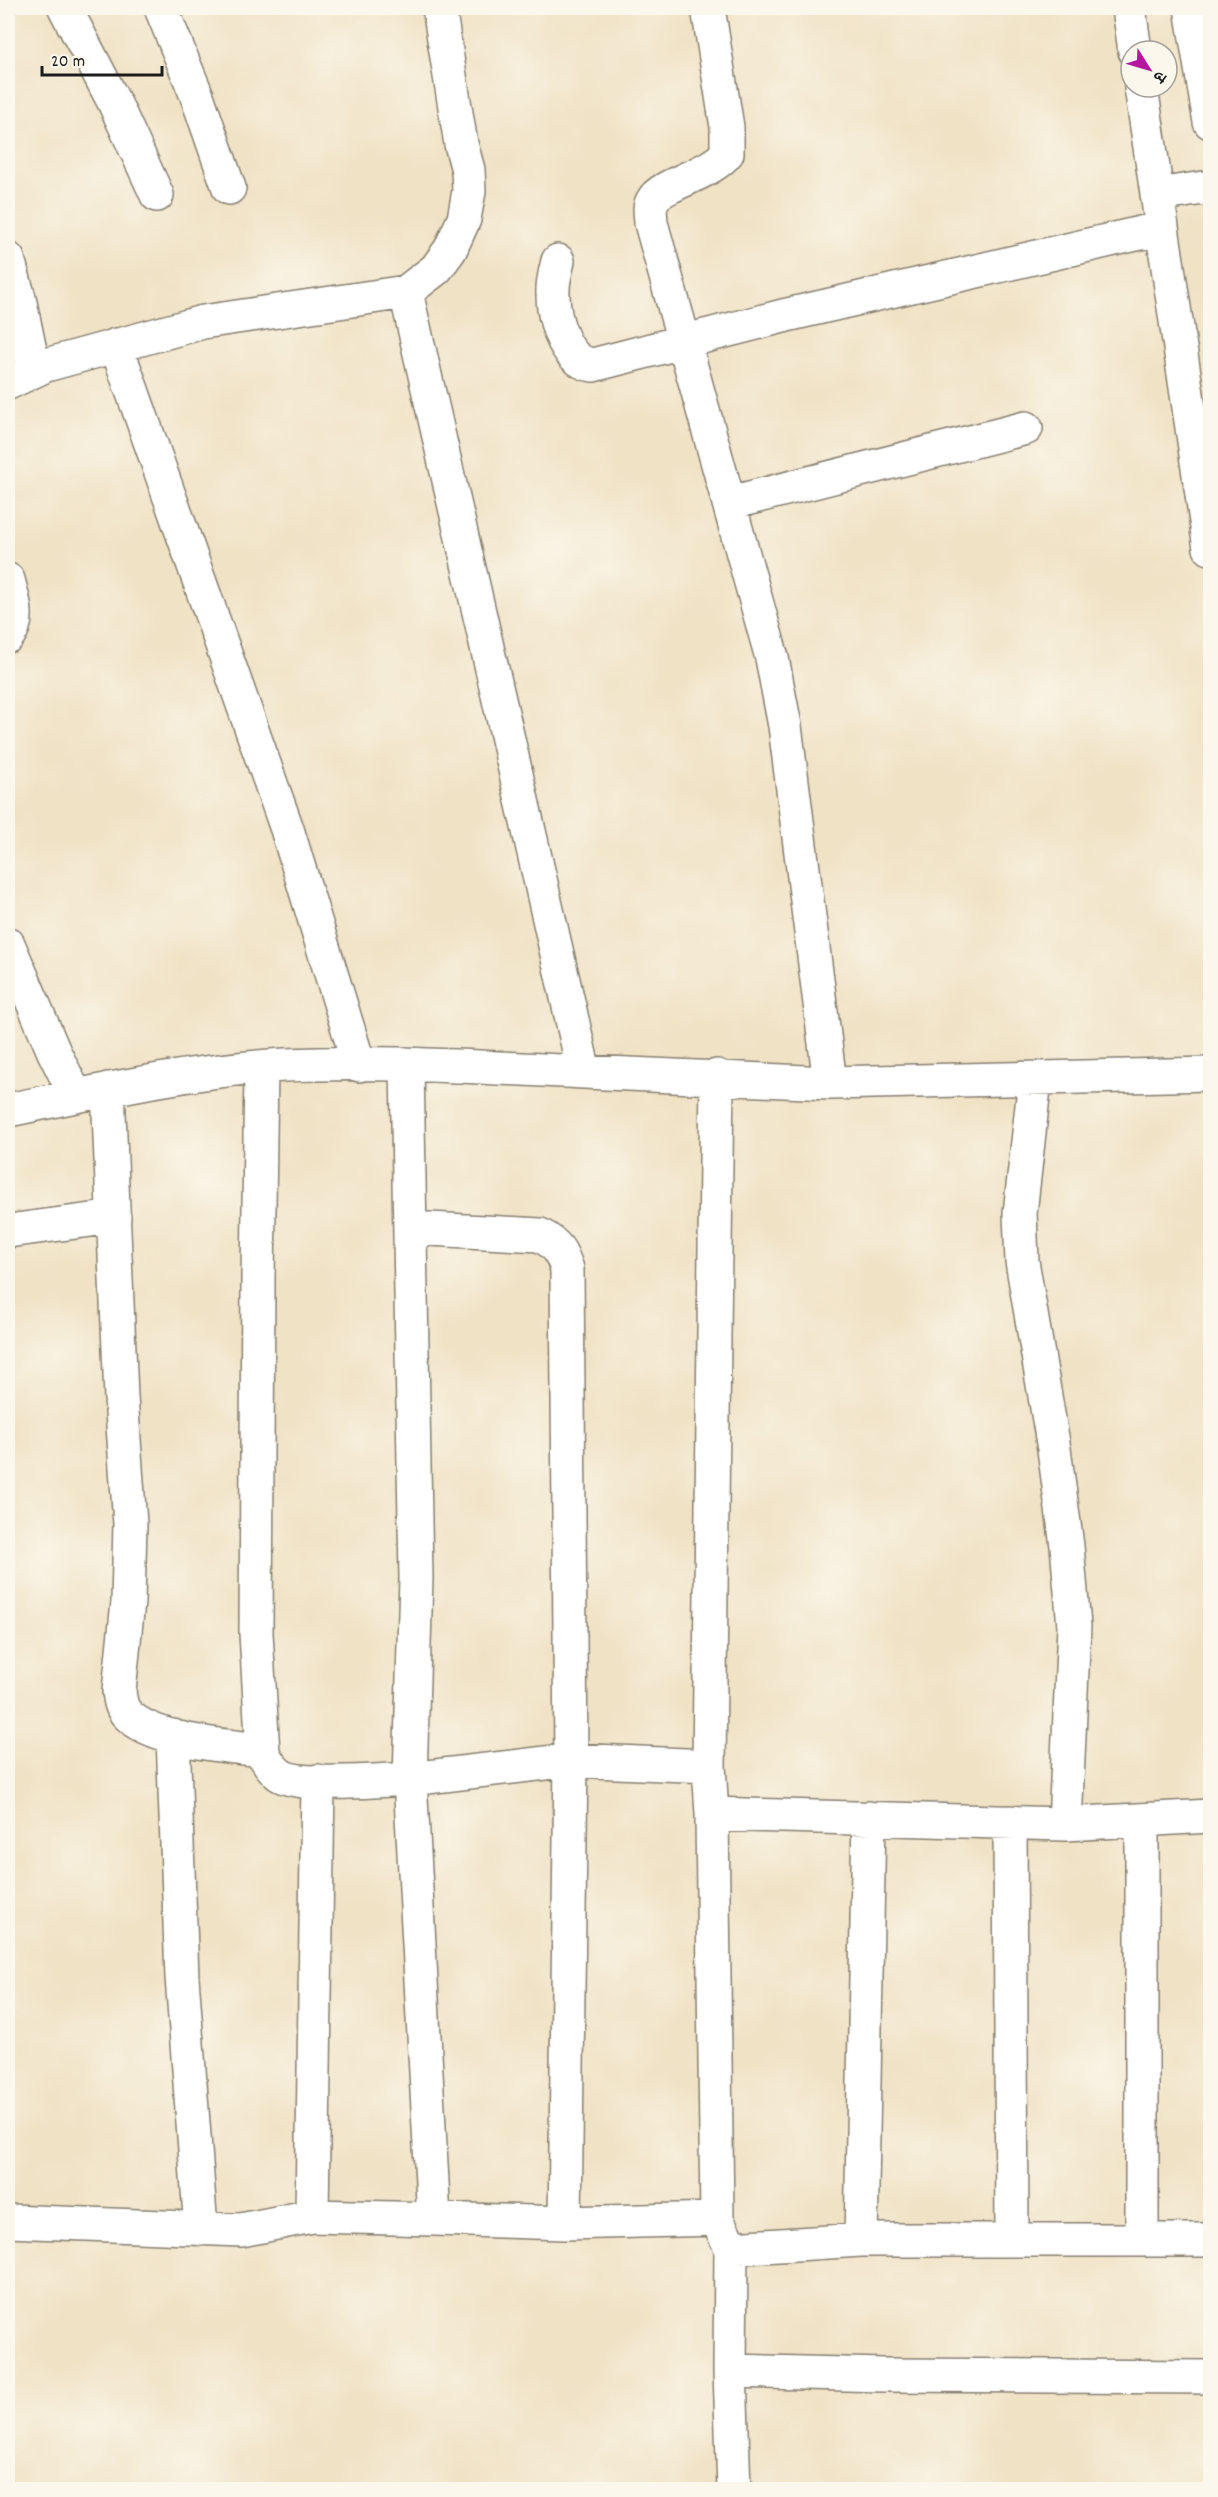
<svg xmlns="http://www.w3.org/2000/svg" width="1218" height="2497" font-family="Dekko,'Playpen Sans Deva',sans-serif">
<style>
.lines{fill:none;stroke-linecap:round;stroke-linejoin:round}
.minor-casing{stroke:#867f70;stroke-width:36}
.minor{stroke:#fff;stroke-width:33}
</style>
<rect width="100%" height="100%" fill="#fbf7ec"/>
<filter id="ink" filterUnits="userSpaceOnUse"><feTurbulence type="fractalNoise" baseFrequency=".0167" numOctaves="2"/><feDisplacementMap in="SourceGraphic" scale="12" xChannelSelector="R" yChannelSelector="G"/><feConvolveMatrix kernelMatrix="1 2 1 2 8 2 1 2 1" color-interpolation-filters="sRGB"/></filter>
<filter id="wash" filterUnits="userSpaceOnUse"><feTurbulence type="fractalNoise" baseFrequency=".008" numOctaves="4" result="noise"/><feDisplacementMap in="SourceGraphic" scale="24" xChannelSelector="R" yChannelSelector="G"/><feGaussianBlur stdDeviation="1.35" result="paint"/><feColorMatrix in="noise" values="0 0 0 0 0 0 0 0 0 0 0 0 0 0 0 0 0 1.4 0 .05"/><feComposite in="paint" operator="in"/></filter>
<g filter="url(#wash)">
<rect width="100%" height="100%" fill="#f0e2c5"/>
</g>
<g filter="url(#ink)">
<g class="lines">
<g class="minor-casing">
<path id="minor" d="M 65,8 L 115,104 L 157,195
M 161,8 L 197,96 L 229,188
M 439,8 L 461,144 L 468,170 L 469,191 L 464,219 L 450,250 L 436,269 L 406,292 L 584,1072 L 830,1083 L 1210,1074
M 708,8 L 727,127 L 727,153 C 710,175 661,184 653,200 C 648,207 651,215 651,223 L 772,658 L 785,726 L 830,1083
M 1129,8 L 1135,51
M 1191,8 L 1210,122
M 1141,87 L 1210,548
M 1157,195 L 1210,187
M 8,259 L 19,298 L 34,370
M 558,261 C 556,270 553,280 553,289 C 552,314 563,362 593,365 L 787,315 L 1162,228
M 116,345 L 287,829 L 359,1065
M 8,383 L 46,365 L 203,322 L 406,292
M 730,503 L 1026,428
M 8,580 C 13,599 21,620 8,636
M 8,944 L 54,1052 L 76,1096
M 261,1067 L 258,1279 L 256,1633 L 263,1753 C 267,1761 272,1769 280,1775 C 300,1788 383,1780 410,1779 L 416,1578 L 407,1065
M 1035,1079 L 1020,1213 L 1022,1261 L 1054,1449 L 1067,1546 L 1074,1626 L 1065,1824
M 108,1089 L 121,1397 L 130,1524 L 128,1602 L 119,1691 C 120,1699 121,1707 126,1713 C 151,1741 227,1746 263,1750
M 8,1110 C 100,1091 191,1070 285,1065 C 383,1060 486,1068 584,1072
M 411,1228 L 540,1235 C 558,1245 561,1251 567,1269 L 571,1760 L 565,2223
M 8,1231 L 114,1217
M 173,1736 L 182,1977 L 201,2229
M 709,1766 L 571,1760 L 410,1779 L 434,2219 L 565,2223 L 717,2219
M 712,1814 L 709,1766 L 717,1076
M 1010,1822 L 1012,2240
M 312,2216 L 318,1781
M 8,2221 L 241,2230 L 312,2216 L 434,2219
M 861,2240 L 869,1818
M 1142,2240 L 1142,1820
M 731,2248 L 861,2240 L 1210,2240
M 730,2371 L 884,2375 L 1210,2377
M 734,2490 L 730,2371 L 731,2248 L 717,2219 L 712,1814 L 1065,1824 L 1210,1816"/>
</g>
<use href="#minor" class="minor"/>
</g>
</g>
<rect width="1218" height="2497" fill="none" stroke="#fbf7ec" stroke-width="30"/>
<g transform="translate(1149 69) rotate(127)"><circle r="28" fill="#fbf7ec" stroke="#a29f99" stroke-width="1.5"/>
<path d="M0-4.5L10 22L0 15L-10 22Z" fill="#b5179e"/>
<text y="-9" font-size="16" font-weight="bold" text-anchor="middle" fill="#1c1c1c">उ</text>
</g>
<path d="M42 66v9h120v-9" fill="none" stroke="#1c1c1c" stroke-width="3"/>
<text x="51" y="66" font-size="18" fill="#1c1c1c" stroke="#fbf7ec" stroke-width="4.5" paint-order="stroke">20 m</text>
</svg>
